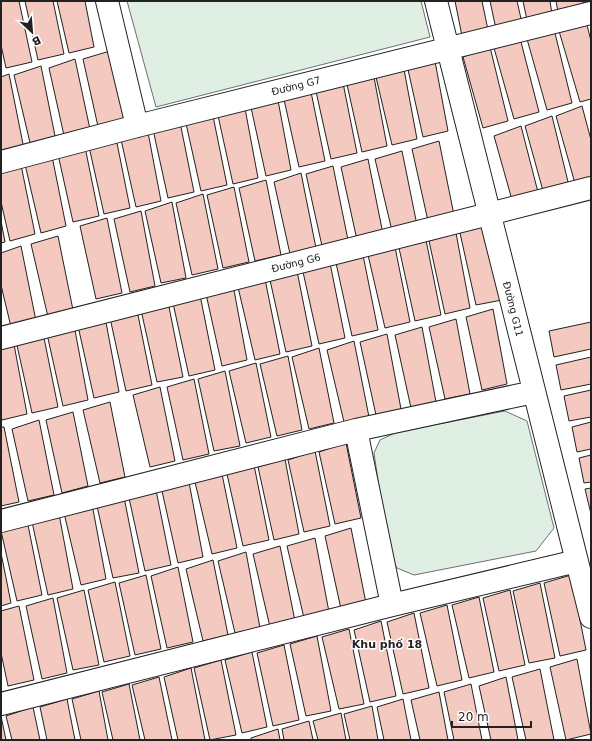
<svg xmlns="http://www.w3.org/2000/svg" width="592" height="741" font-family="'DejaVu Sans',sans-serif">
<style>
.green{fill:#e0efe3;stroke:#6f6f6f}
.building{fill:#f3c9c0;stroke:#222}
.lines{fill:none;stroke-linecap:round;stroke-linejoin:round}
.minor-casing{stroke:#222;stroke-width:24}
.minor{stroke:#fff;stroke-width:22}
.labels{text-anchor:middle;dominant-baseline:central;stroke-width:3;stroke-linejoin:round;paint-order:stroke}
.street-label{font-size:10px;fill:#222;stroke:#fff}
.neighbourhood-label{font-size:11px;font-weight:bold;fill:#222;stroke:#fff}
</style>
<rect width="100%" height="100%" fill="#fff"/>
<path class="green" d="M 127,1 L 421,1 L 430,37 L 156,107 Z
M 505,411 L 527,421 L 554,528 L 536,551 L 414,575 L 397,568 L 389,556 L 374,453 L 380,440 L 397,432 Z"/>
<path class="building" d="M 1,1 L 19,1 L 32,62 L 6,68 L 1,45 Z
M 25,1 L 53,1 L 64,54 L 38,60 Z
M 57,1 L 85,1 L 94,47 L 69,53 Z
M 455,1 L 482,1 L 488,30 L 462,36 Z
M 490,1 L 517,1 L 522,23 L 496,29 Z
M 523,1 L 550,1 L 552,14 L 527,20 Z
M 556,1 L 583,1 L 584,6 L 558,12 Z
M 586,21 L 591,41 L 591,99 L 580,102 L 559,31 Z
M 554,29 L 572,103 L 547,110 L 527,39 Z
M 520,38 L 539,112 L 514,119 L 494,48 Z
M 490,47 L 508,121 L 483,128 L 463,57 Z
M 110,51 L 125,125 L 99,131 L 83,59 Z
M 434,56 L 448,131 L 423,137 L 407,65 Z
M 75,59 L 91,134 L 65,140 L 49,68 Z
M 403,64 L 417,139 L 392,145 L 375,73 Z
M 41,66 L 56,141 L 31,147 L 14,75 Z
M 373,72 L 387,146 L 362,152 L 346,80 Z
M 9,74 L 24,149 L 1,154 L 1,77 Z
M 342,78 L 357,153 L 331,159 L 315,87 Z
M 310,87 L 325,161 L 299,167 L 283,95 Z
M 277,95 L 291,170 L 266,176 L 250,103 Z
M 244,103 L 258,178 L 233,184 L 217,111 Z
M 582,106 L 591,140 L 591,183 L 576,187 L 556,116 Z
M 212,111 L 227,185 L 201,191 L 185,119 Z
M 552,116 L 570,190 L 545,198 L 525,126 Z
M 179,117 L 194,192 L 168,198 L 152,125 Z
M 521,126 L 540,200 L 514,207 L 494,136 Z
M 147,127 L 161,201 L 136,207 L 120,135 Z
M 115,133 L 130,208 L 104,214 L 88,142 Z
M 439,141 L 454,215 L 428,221 L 412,149 Z
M 84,142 L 99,216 L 73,222 L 57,150 Z
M 51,151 L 66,226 L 41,233 L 24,160 Z
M 402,151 L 417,225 L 392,231 L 375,159 Z
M 368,159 L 383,234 L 357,240 L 341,167 Z
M 20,160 L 35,234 L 10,241 L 1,202 L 1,166 Z
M 333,166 L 348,240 L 322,246 L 306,174 Z
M 301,173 L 316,248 L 290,254 L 274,182 Z
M 266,180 L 281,255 L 255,261 L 239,188 Z
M 234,187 L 249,262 L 223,268 L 207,195 Z
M 203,194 L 218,269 L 192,275 L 176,203 Z
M 172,202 L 186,278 L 161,283 L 145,211 Z
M 141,211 L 155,286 L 130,292 L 114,219 Z
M 107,218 L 122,293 L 96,299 L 80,226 Z
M 1,221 L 5,242 L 1,243 Z
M 487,224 L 502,300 L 476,305 L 460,233 Z
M 456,233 L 470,308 L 445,314 L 429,241 Z
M 58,236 L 73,310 L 48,317 L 31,244 Z
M 426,240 L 441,315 L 415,321 L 399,248 Z
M 21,246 L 36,321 L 11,327 L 1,285 L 1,253 Z
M 395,247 L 410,322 L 385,328 L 368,255 Z
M 363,255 L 378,330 L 352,336 L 336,263 Z
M 330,263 L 345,338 L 319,344 L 303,272 Z
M 297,271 L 312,346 L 286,352 L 270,280 Z
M 265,279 L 280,354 L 255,360 L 238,287 Z
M 233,285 L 247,360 L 222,366 L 206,294 Z
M 200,295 L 215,370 L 189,376 L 173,303 Z
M 168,302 L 183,377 L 157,382 L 141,310 Z
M 493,309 L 507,384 L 482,390 L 466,317 Z
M 137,310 L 152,385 L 126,391 L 110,318 Z
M 105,317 L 119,392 L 94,398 L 78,326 Z
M 456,319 L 470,394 L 445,399 L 429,327 Z
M 591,322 L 591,349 L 554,357 L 549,331 Z
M 74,325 L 88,400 L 63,406 L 47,334 Z
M 422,327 L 436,402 L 411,408 L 395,335 Z
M 43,333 L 58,407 L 32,413 L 16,341 Z
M 387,334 L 401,409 L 376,415 L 360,342 Z
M 13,339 L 27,414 L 2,420 L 1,415 L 1,343 Z
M 354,341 L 369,417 L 344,422 L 327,350 Z
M 319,348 L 334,423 L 309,429 L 292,357 Z
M 288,356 L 302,430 L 277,436 L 260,364 Z
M 591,357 L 591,384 L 561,390 L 556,365 Z
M 256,363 L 271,437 L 246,443 L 229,371 Z
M 225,371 L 240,446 L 214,451 L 198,379 Z
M 194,379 L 209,454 L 183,460 L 167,387 Z
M 160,387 L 175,461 L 150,467 L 133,395 Z
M 591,390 L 591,417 L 569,421 L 564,396 Z
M 110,402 L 125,477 L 100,483 L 83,410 Z
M 73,412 L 88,486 L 62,493 L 46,420 Z
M 39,420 L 54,495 L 28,501 L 12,429 Z
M 591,422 L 591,449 L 577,452 L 572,427 Z
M 1,427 L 4,427 L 19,502 L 1,506 Z
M 346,443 L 361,518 L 335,524 L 319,452 Z
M 315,451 L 330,526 L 304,532 L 288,460 Z
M 591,455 L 591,482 L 584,483 L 579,458 Z
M 285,459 L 299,534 L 274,540 L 258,467 Z
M 254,465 L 269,540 L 243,546 L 227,474 Z
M 222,474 L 237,548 L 212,554 L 195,482 Z
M 189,482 L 203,557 L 178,563 L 162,491 Z
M 591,488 L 591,514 L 585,489 Z
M 156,490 L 171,565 L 145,571 L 129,498 Z
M 124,497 L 139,573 L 113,578 L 97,506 Z
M 92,504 L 106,579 L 81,585 L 64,513 Z
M 59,514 L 73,589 L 48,595 L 32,522 Z
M 27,520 L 42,595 L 17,601 L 1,531 Z
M 351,528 L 366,603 L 341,609 L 325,536 Z
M 315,538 L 329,612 L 304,618 L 287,546 Z
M 280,546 L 295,621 L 270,627 L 253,554 Z
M 246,552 L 260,628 L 235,633 L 218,561 Z
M 1,553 L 11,603 L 1,606 Z
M 213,560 L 228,635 L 203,641 L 186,569 Z
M 178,567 L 193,642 L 167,648 L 151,576 Z
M 146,575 L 161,649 L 135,655 L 119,583 Z
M 571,575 L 586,650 L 560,656 L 544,583 Z
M 115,582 L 130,656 L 104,662 L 88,590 Z
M 540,583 L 555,658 L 529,663 L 513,591 Z
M 84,590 L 99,665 L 73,670 L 57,598 Z
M 510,590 L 525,665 L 499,671 L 483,598 Z
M 479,597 L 494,672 L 469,678 L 452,605 Z
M 53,598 L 67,673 L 42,679 L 26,606 Z
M 447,605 L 462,680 L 437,686 L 420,613 Z
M 19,606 L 34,680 L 8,686 L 1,653 L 1,611 Z
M 414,613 L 429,688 L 403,694 L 387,622 Z
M 381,621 L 396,696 L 370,702 L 354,630 Z
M 349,629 L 364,704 L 339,709 L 322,637 Z
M 317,636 L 331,711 L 306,716 L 290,644 Z
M 284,645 L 299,720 L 273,726 L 257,653 Z
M 252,652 L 267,727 L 242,733 L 225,660 Z
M 577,659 L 591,734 L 566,740 L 550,667 Z
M 221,660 L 236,735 L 210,740 L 194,668 Z
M 191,668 L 205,740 L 178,740 L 164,677 Z
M 540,669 L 554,740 L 526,740 L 512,677 Z
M 159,677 L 172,740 L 145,740 L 132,685 Z
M 506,677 L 518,740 L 491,740 L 479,686 Z
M 129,684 L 140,740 L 113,740 L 102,692 Z
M 471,684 L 482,740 L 454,740 L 444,692 Z
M 99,691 L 108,740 L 81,740 L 72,699 Z
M 439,692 L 448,740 L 420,740 L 411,700 Z
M 67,699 L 75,740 L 47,740 L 40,707 Z
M 403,699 L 411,740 L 384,740 L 377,707 Z
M 372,706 L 378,740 L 350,740 L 344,714 Z
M 33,707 L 40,740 L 12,740 L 6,716 Z
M 341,713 L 346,740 L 318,740 L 313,721 Z
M 1,716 L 6,740 L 1,740 Z
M 309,721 L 313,740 L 284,740 L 282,729 Z
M 278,729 L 280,740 L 251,740 L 251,738 Z"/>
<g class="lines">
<g class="minor-casing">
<path id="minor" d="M 107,1 L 137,126
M 436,1 L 591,617
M 1,162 L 137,126 L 591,13
M 1,338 L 591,188
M 356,430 L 392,605
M 1,521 L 356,430 L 534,392
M 1,704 L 392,605 L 577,561"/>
</g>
<use href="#minor" class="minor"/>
</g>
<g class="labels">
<g class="street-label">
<text transform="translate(296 86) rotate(-14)">Đường G7</text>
<text transform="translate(296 263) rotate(-14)">Đường G6</text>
<text transform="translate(513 309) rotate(76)">Đường G11</text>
</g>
<g class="neighbourhood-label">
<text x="387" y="644">Khu phố 18</text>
</g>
</g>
<rect width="592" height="741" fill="none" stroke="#222222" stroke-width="4"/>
<g transform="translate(32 32) rotate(154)" stroke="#ffffff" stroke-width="3" paint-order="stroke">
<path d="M0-3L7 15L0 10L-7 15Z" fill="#222222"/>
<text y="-6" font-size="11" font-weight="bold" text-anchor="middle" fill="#222222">B</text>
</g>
<path d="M452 721v6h79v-6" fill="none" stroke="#222222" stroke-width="2"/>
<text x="458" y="721" font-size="12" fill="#222222" stroke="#ffffff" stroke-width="3" paint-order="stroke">20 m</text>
</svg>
